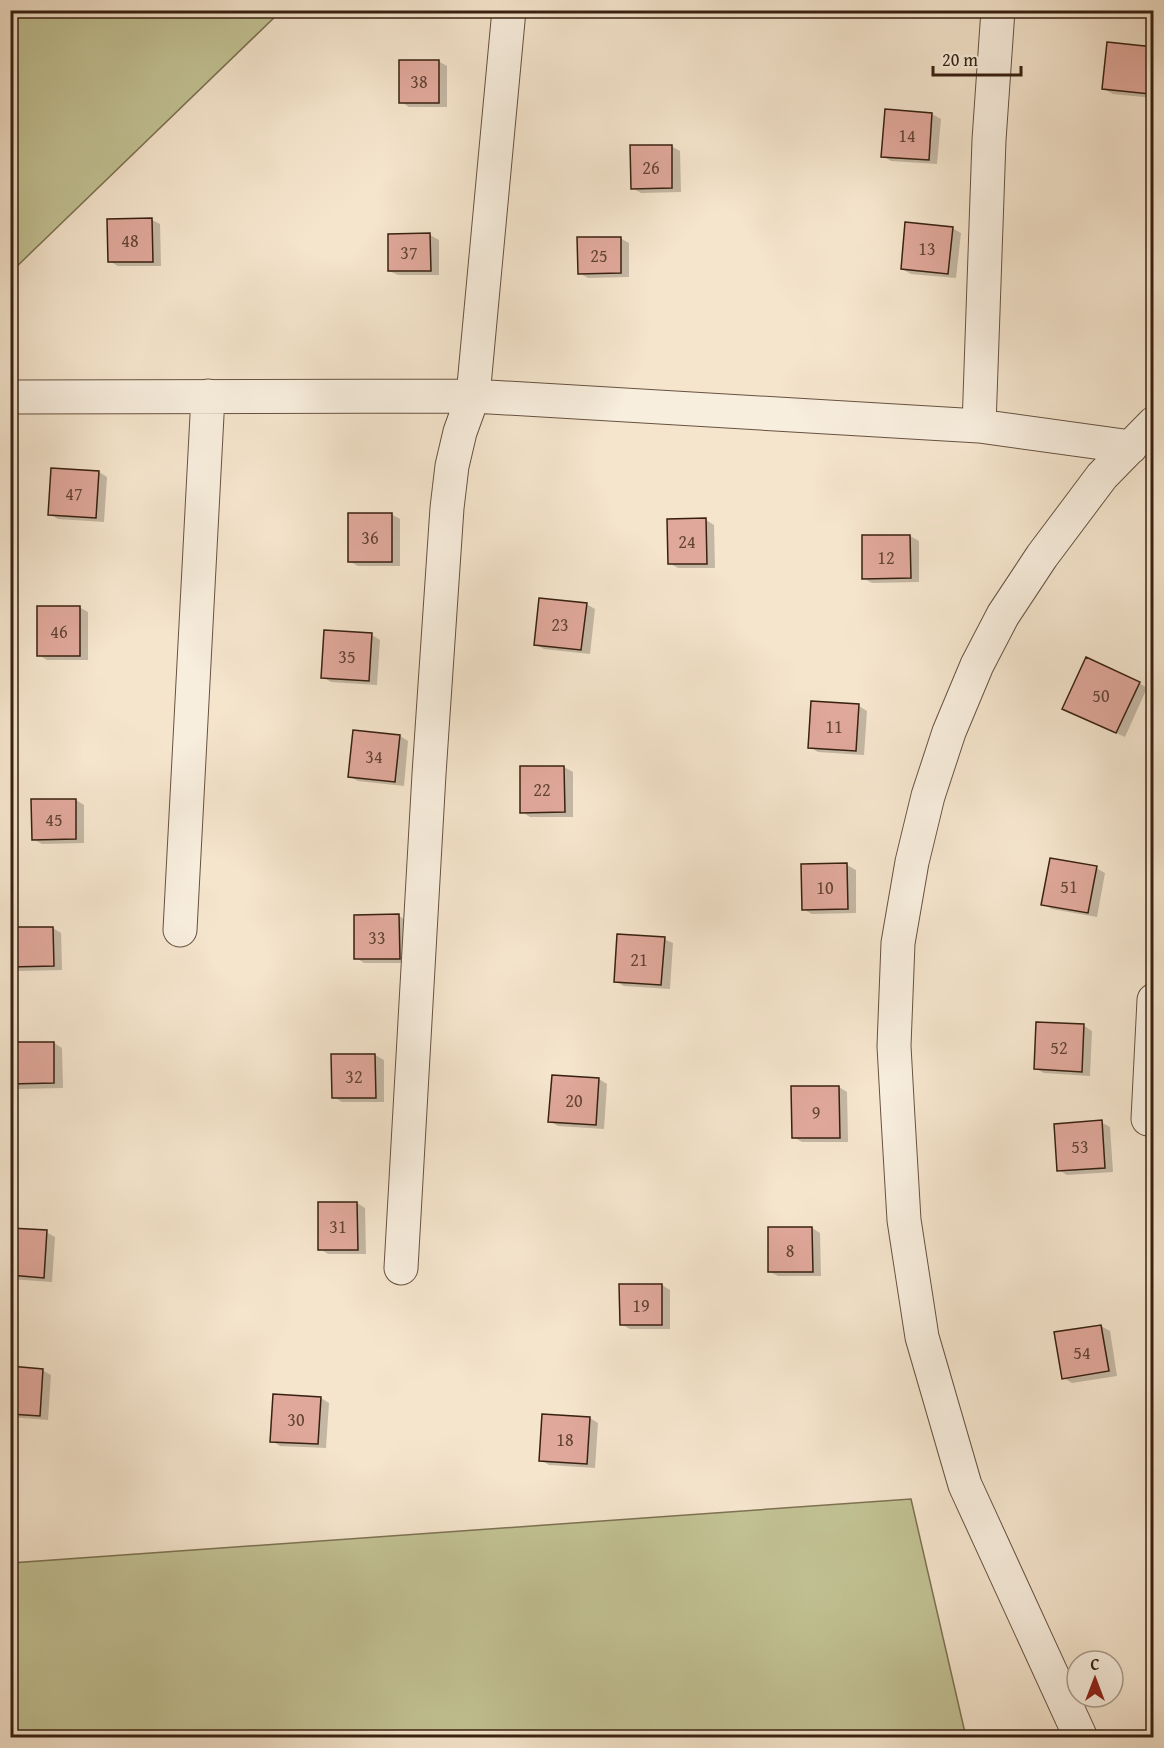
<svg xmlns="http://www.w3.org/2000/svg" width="1164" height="1748" font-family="'Gentium Book Plus',serif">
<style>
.green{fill:#c2c294;stroke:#7d7252;stroke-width:1.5}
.shadow{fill:#0003}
.building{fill:#e0a89b;stroke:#382111;stroke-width:1.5}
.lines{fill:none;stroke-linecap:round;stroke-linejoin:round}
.minor-casing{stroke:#675240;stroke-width:35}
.minor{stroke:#f8eede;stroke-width:33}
.labels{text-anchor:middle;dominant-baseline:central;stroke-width:4.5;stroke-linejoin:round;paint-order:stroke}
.number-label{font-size:18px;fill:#624334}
</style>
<rect width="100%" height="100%" fill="#f5e5cd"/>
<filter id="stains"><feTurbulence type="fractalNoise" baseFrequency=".00333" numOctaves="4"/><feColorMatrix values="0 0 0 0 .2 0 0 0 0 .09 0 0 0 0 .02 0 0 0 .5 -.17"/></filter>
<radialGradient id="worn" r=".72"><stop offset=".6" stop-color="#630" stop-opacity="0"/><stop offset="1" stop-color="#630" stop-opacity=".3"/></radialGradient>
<path class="green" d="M 11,10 L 281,10 L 281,11 L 11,272 Z
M 911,1499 L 966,1737 L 11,1737 L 11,1563 Z"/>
<path class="shadow" d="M 1154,49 L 1154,98 L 1113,94 L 1104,89 Z
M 438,61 L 447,66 L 447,107 L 409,107 L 401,102 Z
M 886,111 L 932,114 L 941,119 L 937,164 L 891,161 L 883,156 Z
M 671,146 L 680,151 L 681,192 L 641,193 L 632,188 Z
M 152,220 L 160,224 L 161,266 L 118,266 L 109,261 Z
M 952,228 L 961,233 L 956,278 L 911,274 L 902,269 Z
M 389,235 L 430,235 L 439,240 L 439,275 L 398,275 L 389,271 Z
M 620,238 L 629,243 L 629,277 L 588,278 L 579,273 Z
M 99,472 L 107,477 L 104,522 L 58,519 L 50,514 Z
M 391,514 L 400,519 L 400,566 L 358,566 L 349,561 Z
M 706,520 L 714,525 L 715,568 L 678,568 L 669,563 Z
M 910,536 L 919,541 L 919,582 L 872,583 L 863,578 Z
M 586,604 L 595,609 L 590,654 L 544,649 L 535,644 Z
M 79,607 L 88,612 L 88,660 L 47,660 L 39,655 Z
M 372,635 L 380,640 L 377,685 L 331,682 L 323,677 Z
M 1139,683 L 1147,688 L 1125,737 L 1072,713 Z
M 859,706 L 867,711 L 864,755 L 818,752 L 810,747 Z
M 400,736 L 408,741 L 404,786 L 358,781 L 349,776 Z
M 564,767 L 573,772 L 573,817 L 530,817 L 522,812 Z
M 76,800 L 84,805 L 84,843 L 42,844 L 33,839 Z
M 847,865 L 856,870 L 856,913 L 812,914 L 803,909 Z
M 1096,868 L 1105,873 L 1097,917 L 1052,909 L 1043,904 Z
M 399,916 L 407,921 L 408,963 L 364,963 L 356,958 Z
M 53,928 L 61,933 L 62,970 L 18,971 L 10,966 Z
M 664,939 L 673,943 L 670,989 L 624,986 L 615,981 Z
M 1084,1026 L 1092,1031 L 1090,1076 L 1044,1073 L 1035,1068 Z
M 54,1043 L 62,1048 L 63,1088 L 15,1089 L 10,1086 L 10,1044 Z
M 375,1055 L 384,1060 L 384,1102 L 342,1102 L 334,1097 Z
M 553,1076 L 599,1079 L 607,1084 L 604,1129 L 558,1126 L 550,1121 Z
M 839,1087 L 847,1092 L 848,1142 L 802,1142 L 793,1137 Z
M 1101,1122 L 1110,1127 L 1113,1172 L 1067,1175 L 1059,1170 Z
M 357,1203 L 365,1208 L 366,1254 L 328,1254 L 320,1249 Z
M 812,1228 L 820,1233 L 821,1276 L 778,1276 L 770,1272 Z
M 10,1230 L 46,1232 L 55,1237 L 52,1282 L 10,1279 Z
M 662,1285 L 670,1290 L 670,1329 L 630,1329 L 621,1324 Z
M 1101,1326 L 1110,1331 L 1117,1376 L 1072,1383 L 1064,1378 Z
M 10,1368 L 42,1370 L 51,1375 L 48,1420 L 10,1417 Z
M 321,1398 L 329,1403 L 326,1448 L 280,1446 L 272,1441 Z
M 590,1418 L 598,1423 L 595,1468 L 549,1465 L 541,1460 Z"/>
<path class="building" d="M 1107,42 L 1154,47 L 1150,94 L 1102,89 Z
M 399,60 L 439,60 L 439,103 L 399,103 Z
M 885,109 L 932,113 L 929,160 L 881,157 Z
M 630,145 L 672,145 L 672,188 L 631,189 Z
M 152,218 L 153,262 L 108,262 L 107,219 Z
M 905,222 L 953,227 L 948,274 L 901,269 Z
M 430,233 L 431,271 L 388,271 L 388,234 Z
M 577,237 L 621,237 L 621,273 L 578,274 Z
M 51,468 L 99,471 L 96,518 L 48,515 Z
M 348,513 L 392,513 L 392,562 L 348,562 Z
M 706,518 L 707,564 L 668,564 L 667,519 Z
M 862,535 L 910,535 L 911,578 L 862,579 Z
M 539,598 L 587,603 L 581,650 L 534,645 Z
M 37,606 L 80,606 L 80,656 L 37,656 Z
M 324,630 L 372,633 L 369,681 L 321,678 Z
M 1086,657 L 1140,682 L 1116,733 L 1062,709 Z
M 811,701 L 859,704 L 856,751 L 808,748 Z
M 353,730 L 400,735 L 395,782 L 348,777 Z
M 520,766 L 564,766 L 565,812 L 520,813 Z
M 31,799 L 76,799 L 76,839 L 32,840 Z
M 1050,858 L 1097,866 L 1088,913 L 1041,905 Z
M 847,863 L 848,909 L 802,910 L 801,864 Z
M 399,914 L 400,959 L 354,959 L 354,915 Z
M 10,927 L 53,927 L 54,966 L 10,967 Z
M 617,934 L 665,937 L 661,985 L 614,982 Z
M 1036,1022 L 1084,1024 L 1082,1072 L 1034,1069 Z
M 10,1042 L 54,1042 L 54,1083 L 10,1084 Z
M 331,1054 L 375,1054 L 376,1098 L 332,1098 Z
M 552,1075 L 599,1078 L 596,1125 L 548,1122 Z
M 791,1086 L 839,1086 L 840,1138 L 792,1138 Z
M 1102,1120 L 1105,1168 L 1057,1171 L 1054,1124 Z
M 318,1202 L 357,1202 L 358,1250 L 318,1250 Z
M 768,1227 L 812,1227 L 813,1272 L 768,1272 Z
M 10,1228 L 47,1230 L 44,1278 L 10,1275 Z
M 619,1284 L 662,1284 L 662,1325 L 620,1325 Z
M 1101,1325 L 1109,1371 L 1062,1379 L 1054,1332 Z
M 10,1366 L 43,1369 L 40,1416 L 10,1414 Z
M 273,1394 L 321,1397 L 318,1444 L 270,1442 Z
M 542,1414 L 590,1417 L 587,1464 L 539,1461 Z"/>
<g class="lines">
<g class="minor-casing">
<path id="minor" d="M 10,397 L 473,396 L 979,426 L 1131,447
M 979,426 L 989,140 L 998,10
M 180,930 L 208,396
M 1148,1119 L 1154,1000
M 401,1268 L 429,774 L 447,508 L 452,466 L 460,432 L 473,396 L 509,10
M 1081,1738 L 965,1485 L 922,1337 L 904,1220 L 898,1118 L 894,1046 L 898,943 L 912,862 L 928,796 L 949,732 L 977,665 L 1003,615 L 1042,556 L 1102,476 L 1154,423"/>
</g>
<use href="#minor" class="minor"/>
</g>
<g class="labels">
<g class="number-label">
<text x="419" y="81">38</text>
<text x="907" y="135">14</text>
<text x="651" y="167">26</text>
<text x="130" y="240">48</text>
<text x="927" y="248">13</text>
<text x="409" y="252">37</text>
<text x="599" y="255">25</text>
<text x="74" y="493">47</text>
<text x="370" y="537">36</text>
<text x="687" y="541">24</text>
<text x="886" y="557">12</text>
<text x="560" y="624">23</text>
<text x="59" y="631">46</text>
<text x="347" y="656">35</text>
<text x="1101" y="695">50</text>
<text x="834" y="726">11</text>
<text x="374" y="756">34</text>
<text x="542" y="789">22</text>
<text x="54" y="819">45</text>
<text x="1069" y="886">51</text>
<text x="825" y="887">10</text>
<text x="377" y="937">33</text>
<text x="639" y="959">21</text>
<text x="1059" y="1047">52</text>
<text x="354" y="1076">32</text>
<text x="574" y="1100">20</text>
<text x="816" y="1112">9</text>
<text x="1080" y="1146">53</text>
<text x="338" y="1226">31</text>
<text x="790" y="1250">8</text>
<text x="641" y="1305">19</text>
<text x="1082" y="1352">54</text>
<text x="296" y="1419">30</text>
<text x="565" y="1439">18</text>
</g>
</g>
<rect width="1164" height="1748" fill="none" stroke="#f5e5cd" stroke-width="36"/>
<rect x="12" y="12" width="1140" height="1724" fill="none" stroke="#382111" stroke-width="3"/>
<rect x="18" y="18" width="1128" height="1712" fill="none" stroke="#382111" stroke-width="1.5"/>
<g transform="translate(1095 1679)"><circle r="28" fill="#f8eede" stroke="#ab9c8c" stroke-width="1.5"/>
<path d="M0-4.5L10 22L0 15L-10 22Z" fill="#8f2418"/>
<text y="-9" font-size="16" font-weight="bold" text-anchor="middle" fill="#382111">С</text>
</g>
<path d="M933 66v9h88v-9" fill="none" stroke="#382111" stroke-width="3"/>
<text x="942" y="66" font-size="18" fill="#382111" stroke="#f8eede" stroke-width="4.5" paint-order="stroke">20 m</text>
<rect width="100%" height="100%" filter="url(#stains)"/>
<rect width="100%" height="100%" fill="url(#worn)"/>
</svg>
